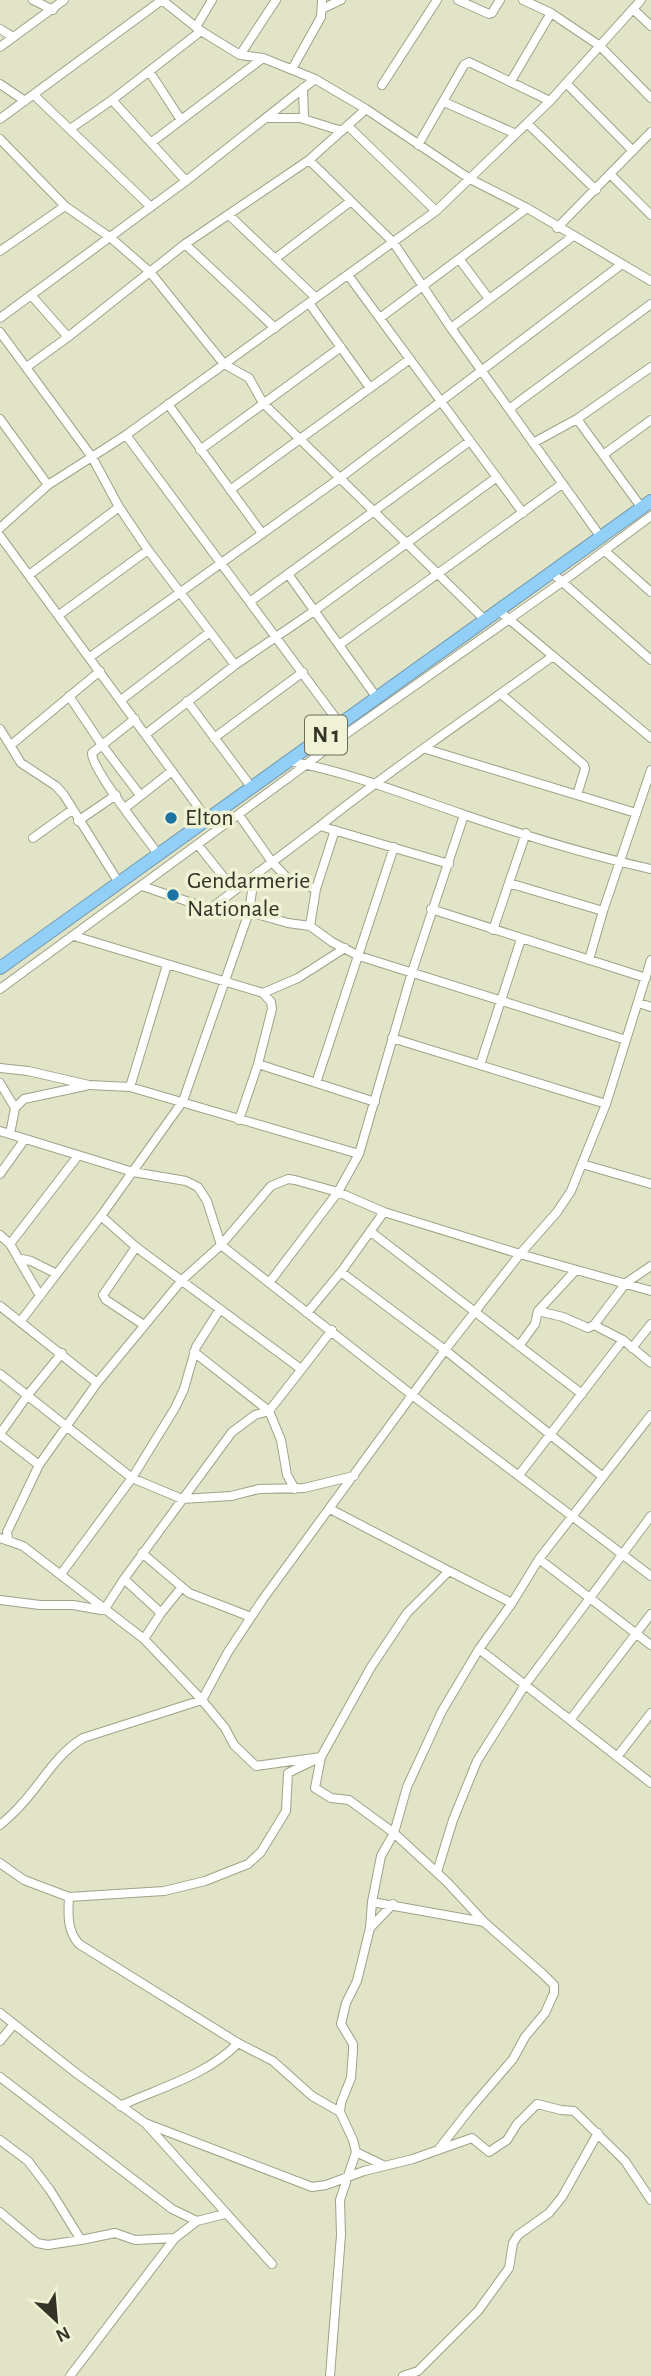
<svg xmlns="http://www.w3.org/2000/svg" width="651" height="2376" font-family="'Alegreya Sans',sans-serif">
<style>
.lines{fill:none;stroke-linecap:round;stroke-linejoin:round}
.minor-casing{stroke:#a0a287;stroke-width:10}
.highway-casing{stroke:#7198af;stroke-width:14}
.minor{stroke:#fff;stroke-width:8}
.highway{stroke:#92cff7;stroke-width:12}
.poi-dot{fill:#1c74a4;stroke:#eff2d4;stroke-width:2.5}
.labels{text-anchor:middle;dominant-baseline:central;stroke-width:7;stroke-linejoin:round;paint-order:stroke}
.shield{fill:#eff2d4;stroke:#6b6c5c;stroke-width:2}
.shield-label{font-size:23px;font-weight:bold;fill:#333328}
.poi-label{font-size:24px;fill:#333328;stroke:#eff2d4;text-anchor:start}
</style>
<rect width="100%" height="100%" fill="#e2e4c7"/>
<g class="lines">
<g class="minor-casing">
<path id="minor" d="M 33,0 L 53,10
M 162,0 L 201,31 L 240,55 L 263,58 L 315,79 L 366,109 L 470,179 L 527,208 L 651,281
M 458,0 L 489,14 L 492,13 L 500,0
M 523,0 L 551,13 L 600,46 L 651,98
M 322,9 L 341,0
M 633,9 L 651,26
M 196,27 L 212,0
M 0,29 L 13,37
M 0,47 L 64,0
M 240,55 L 276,0
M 292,69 L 321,17 L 322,0
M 149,71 L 181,120
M 511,81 L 551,13
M 0,84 L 25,101
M 567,84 L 633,151
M 382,85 L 437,0
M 303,88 L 304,119
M 34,95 L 151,207
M 112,100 L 186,181
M 444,102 L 516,134
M 267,118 L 300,118 L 342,131
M 0,119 L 162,0
M 528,124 L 596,190
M 348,126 L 436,211
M 70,129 L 112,100 L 201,31
M 0,139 L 65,206 L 111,238 L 150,272 L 224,364 L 249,378 L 263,403 L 485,620
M 152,142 L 263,58
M 418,145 L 464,65 L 469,62 L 550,101
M 309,160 L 393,242 L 451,328 L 600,536
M 610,174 L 651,215
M 229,215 L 316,298
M 557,228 L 651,132
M 185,244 L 275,328
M 0,251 L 65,206
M 276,258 L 351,201
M 460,260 L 489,299
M 348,275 L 523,513
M 31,295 L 68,337
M 309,303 L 370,388
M 0,318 L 186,181 L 315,79
M 380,318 L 527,208
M 451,328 L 572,237
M 0,332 L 92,457 L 119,507 L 148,550 L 235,665
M 28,366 L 68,337 L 185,244 L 309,160 L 366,109
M 168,404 L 261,532
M 509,409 L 651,304
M 0,419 L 48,485
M 577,419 L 641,507
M 126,435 L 340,724
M 533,443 L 577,419 L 651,367
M 200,450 L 341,347
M 603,455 L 651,420
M 230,490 L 410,359
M 0,528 L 48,485 L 126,435 L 436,211 L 550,101 L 641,0
M 0,536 L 207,819
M 605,551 L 651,592
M 551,572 L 651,660
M 288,574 L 377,698
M 29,575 L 119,507
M 251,601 L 470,441
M 498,610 L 651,738
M 59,615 L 148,550
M 339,645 L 562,484
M 90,657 L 340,478 L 622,264
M 501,694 L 584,765 L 585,769 L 577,795
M 69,696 L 102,745 L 140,795
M 121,700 L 210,632
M 187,701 L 252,788
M 135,719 L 92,753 C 91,769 146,837 158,854
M 0,729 L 21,763 L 56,786 L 64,795 L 119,883
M 146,734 L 235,665 L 314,611 L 497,477
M 214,738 L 303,672
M 11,745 L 100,671
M 426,749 L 636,813
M 289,761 C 348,772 404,794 462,814 C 523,835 587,855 651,869
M 125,808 L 172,771
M 239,815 L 272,862 L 288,879 L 316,889
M 78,821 L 116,795
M 320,826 C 395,766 475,713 553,656
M 335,830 L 316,889 L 310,926 L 332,942 L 359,956 L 626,1040
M 33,838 L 72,810
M 198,845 L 234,890
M 258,872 L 252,891 L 249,912 L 183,1101 L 101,1216 L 136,1247 L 301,1369
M 509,883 L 603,911
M 142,886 L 210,909 L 249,912 L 288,923 L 310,926
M 210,909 L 320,826 L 449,864
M 431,909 L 646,978
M 493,930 L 526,833
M 74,936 L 263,993 L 271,1002 L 272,1009 L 258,1064 L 239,1120
M 589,960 L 603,911 L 651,770
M 0,989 L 307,764 L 336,741 L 562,582 L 651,516
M 263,993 L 298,978 L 345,948
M 639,1003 L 651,1007
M 392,1038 L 606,1104
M 258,1064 L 375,1102
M 480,1065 L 521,939
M 0,1068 L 28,1071 L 89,1085 L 130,1087 L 359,1154
M 0,1083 L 15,1108
M 316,1083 L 394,847
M 130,1087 L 167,965
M 0,1131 L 133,1172 L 186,1181 L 198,1187 L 207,1201 L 221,1245 L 412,1395 L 651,1576
M 10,1134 L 15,1108 L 24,1099 L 85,1086
M 582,1164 L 651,1184
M 0,1174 L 25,1139
M 371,1232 L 582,1394
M 0,1235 L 10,1244 L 40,1296
M 10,1244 L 77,1157
M 136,1247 L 103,1295 L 106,1300 L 144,1325
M 18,1258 L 31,1261 L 55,1273
M 341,1272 L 445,1350 L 603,1477
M 269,1283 L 338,1192 L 359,1154 L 412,972 L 464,815
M 0,1306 L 97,1383
M 538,1311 L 563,1317 L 588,1328 L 594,1325 L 623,1340 L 651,1363
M 307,1313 L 341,1272 L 384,1212
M 20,1322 L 101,1216
M 594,1325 L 626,1283 L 651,1266
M 519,1346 L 535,1324 L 538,1311 L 576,1270
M 632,1348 L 651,1324
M 194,1352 L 269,1411 L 281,1440 L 287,1475 L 295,1489
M 0,1374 L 132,1478 L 182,1499 L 231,1496 L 259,1489 L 304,1488 L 354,1476
M 0,1434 L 27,1396 L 62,1353
M 0,1435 L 39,1465
M 519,1475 L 623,1340
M 330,1509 L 449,1571
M 0,1538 L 23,1546 L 144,1639 L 202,1700 L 225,1728 L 234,1745 L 256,1766 L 321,1757 L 315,1788 L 331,1798 L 349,1800 L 394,1833 L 447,1882 L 484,1922 L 543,1974 L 554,1985 L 554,1993 L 545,2013 L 525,2037 L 513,2059 L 470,2109 L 438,2150 L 413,2159 L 364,2171 L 326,2185 L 312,2187 L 145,2123 L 76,2073 L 0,2013
M 8,1540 L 7,1532 L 39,1465 L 97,1383 L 182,1280 L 221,1245 L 271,1186 L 288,1179 L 295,1180 L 338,1192 L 384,1212 L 520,1254 L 651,1291
M 142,1553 L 189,1593 L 251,1617
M 539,1559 L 651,1645
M 61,1574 L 132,1478 L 175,1408 L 184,1389 L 196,1347 L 220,1309
M 124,1579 L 161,1613 L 182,1587
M 0,1600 L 40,1605 L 73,1605 L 101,1610
M 104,1610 L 124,1579 L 232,1432 L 255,1415 L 269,1411 L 332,1330
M 144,1639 L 161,1613
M 479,1649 L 651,1783
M 570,1720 L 651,1614
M 617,1757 L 651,1713
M 0,1825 C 7,1819 14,1813 20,1806 C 42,1783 55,1755 83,1738 L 202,1700 L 228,1652 L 263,1599 L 445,1350 L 520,1254 L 557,1212 L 571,1191 L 606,1104 L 651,960
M 0,1863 L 24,1880 L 69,1897 C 68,1914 67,1931 79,1944 L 238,2043 L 273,2061 L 312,2096 L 340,2112
M 437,1872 L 453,1820 L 477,1761 L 525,1685 L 651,1516
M 69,1897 L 164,1891 L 205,1881 L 248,1864 L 261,1852 L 286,1811 L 288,1773 L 321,1757 L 371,1667 L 407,1613 L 449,1571 L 512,1603
M 372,1902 L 484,1922
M 370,1928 L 393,1904
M 0,2041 L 14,2024
M 0,2077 L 172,2209 L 197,2221
M 120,2106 C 159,2088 208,2075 238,2043
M 147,2125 L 272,2264
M 0,2140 L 28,2161 L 50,2190 L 81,2240 L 115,2233 L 135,2240 L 175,2238 L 197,2221 L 225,2214
M 438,2150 L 472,2138 L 489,2152 L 507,2140 L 517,2124 L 537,2104 L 561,2110 L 574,2111 L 625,2161 L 651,2200
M 356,2152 L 383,2165
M 0,2212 L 37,2243 L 48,2245 L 81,2240
M 70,2376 L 175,2238
M 330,2376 L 341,2235 L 340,2200 L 356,2152 L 353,2140 L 340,2112 L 341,2103 L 351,2078 L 353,2051 L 353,2044 L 341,2024 L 346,2003 L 357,1981 L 370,1928 L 372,1902 L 381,1856 L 394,1833 L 407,1787 L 442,1711 L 479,1649 L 512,1603 L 539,1559 L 651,1415
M 403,2376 L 418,2371 L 478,2311 L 509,2268 L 513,2243 L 518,2235 L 549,2213 L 562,2197 L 598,2133"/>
</g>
<g class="highway-casing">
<path id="highway" d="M 0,968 L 651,501"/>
</g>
<use href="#minor" class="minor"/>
<use href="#highway" class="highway"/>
</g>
<g class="poi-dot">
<circle cx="171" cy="818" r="7"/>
<circle cx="173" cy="895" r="7"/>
</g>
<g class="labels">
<rect class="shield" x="305" y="715.5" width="42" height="39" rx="5"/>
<g class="shield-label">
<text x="326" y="735">N 1</text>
</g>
<g class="poi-label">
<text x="185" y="818">Elton</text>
<text x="187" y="881">Gendarmerie<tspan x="187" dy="28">Nationale</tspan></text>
</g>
</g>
<g transform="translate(56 2320) rotate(154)" stroke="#eff2d4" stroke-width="5" paint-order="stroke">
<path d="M0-5L12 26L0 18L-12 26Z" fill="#333328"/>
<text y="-10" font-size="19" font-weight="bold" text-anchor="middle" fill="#333328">N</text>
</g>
</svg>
